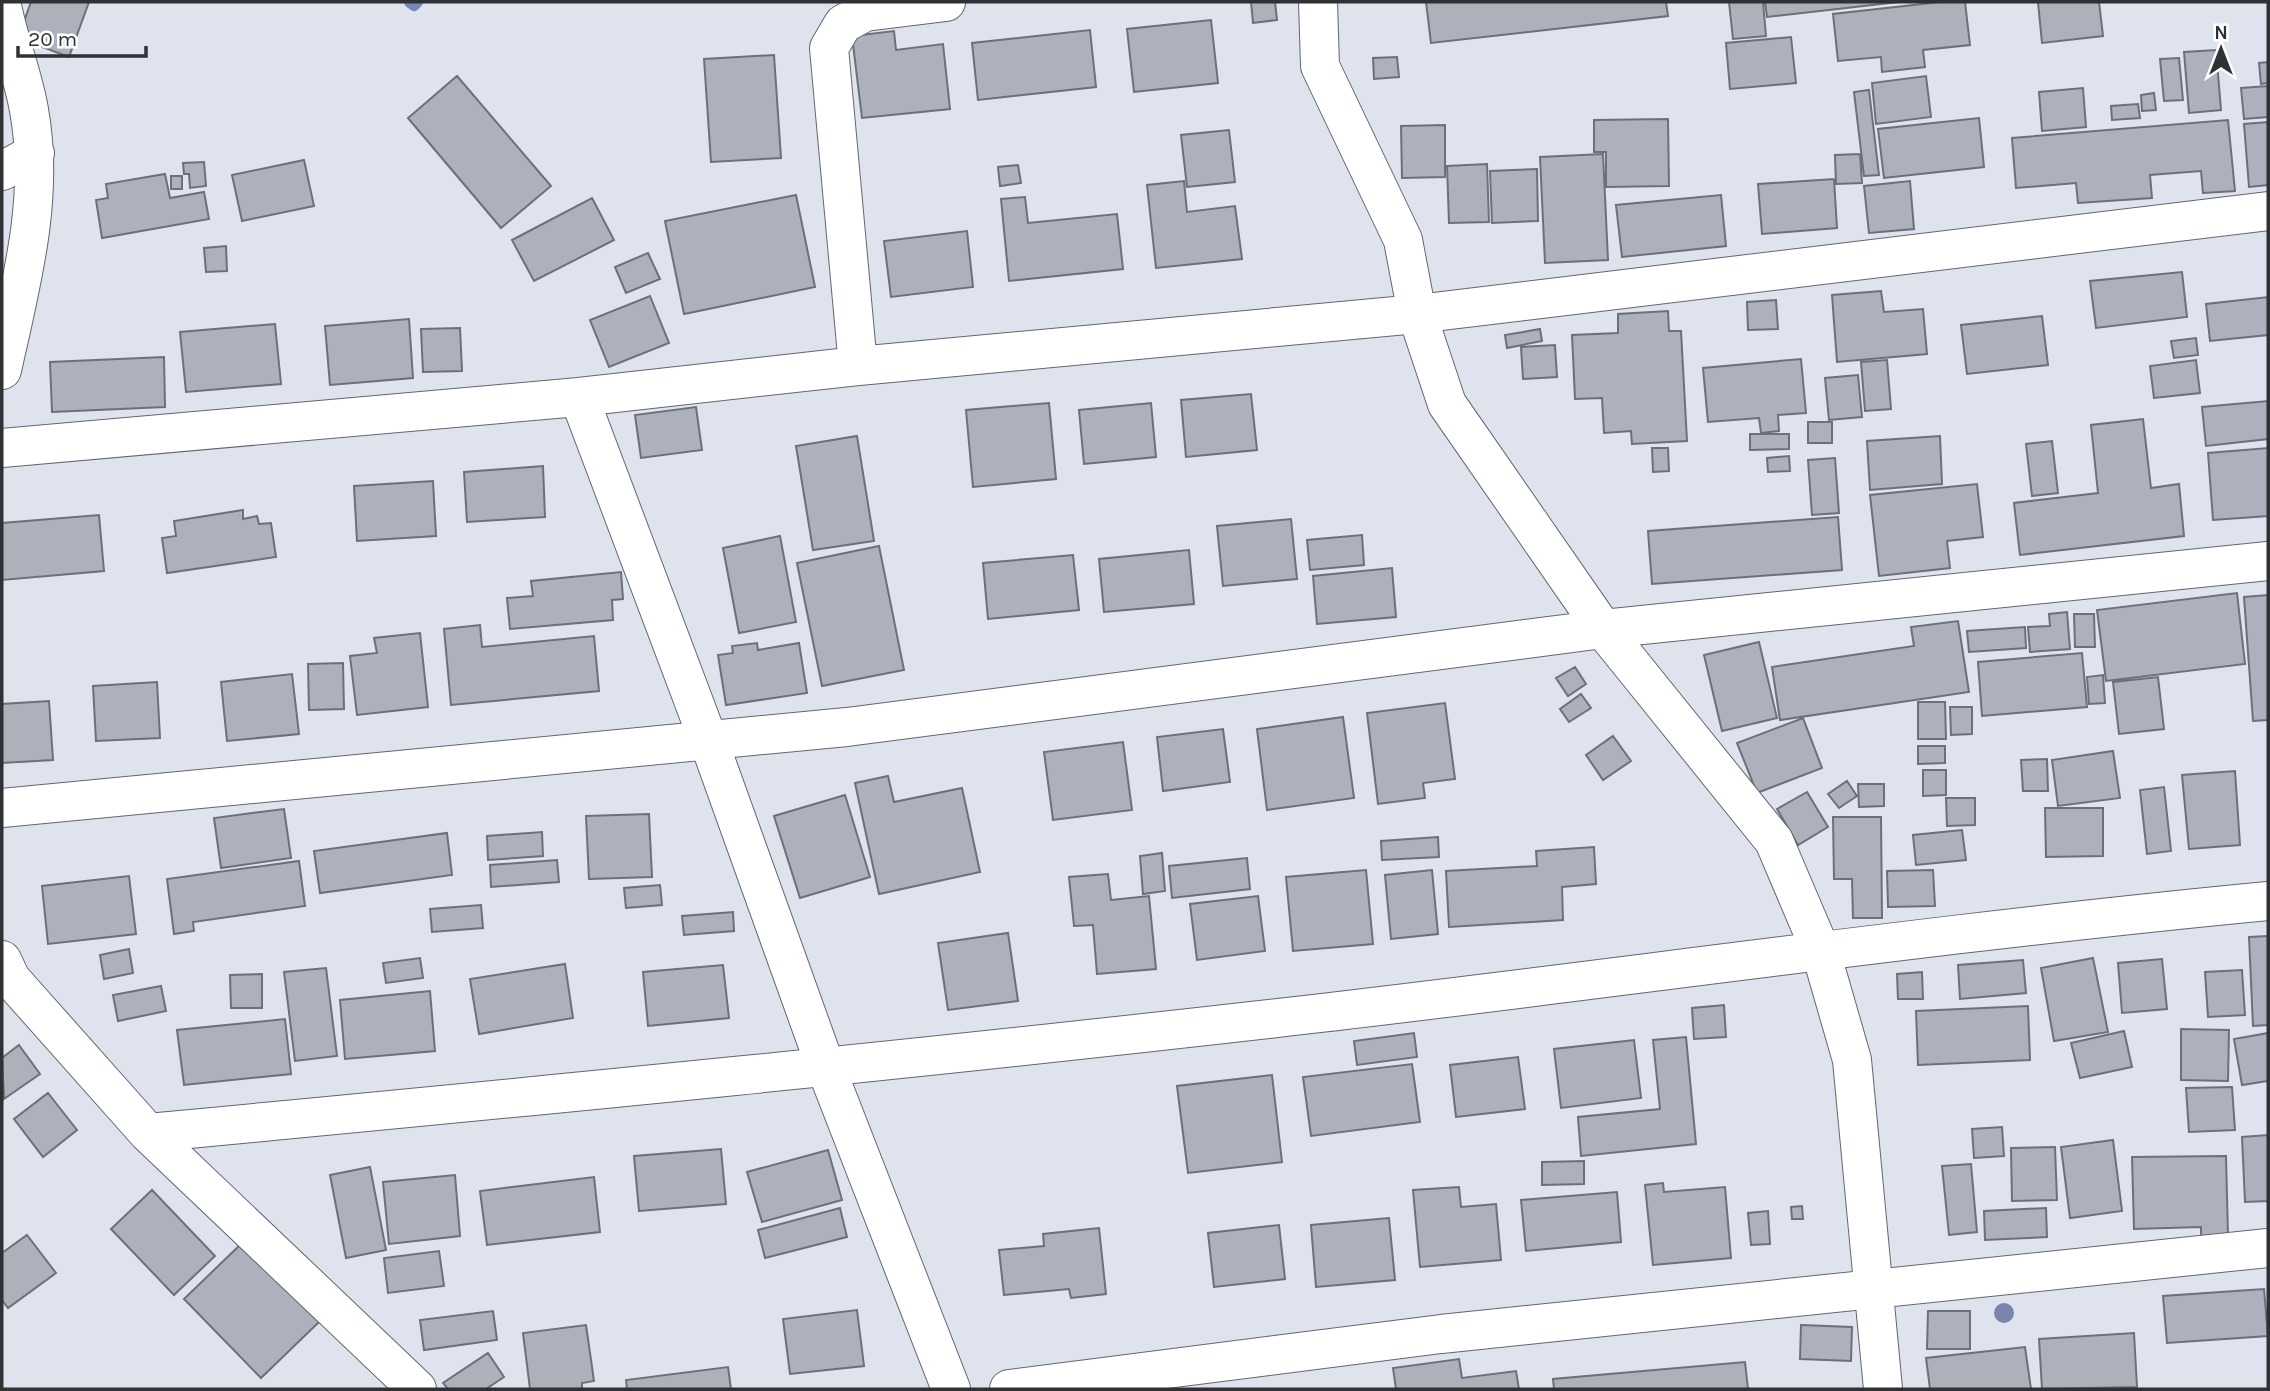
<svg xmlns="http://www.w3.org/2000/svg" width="2270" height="1391" font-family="Karla,sans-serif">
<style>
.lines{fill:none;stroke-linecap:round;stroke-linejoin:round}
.stream{stroke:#7786b9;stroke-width:12}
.building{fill:#adb1bc;stroke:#6d707a;stroke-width:2}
.street-casing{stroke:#636670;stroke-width:40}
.secondary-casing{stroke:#636670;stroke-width:40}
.street{stroke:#fff;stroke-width:38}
.secondary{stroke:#fff;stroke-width:38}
.tree{fill:#7b84ab}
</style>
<rect width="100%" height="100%" fill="#dfe3ee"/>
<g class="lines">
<path class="stream" d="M 410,2 L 414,5 L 417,2"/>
</g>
<path class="building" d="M 31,2 L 89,2 L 69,57 L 18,38 Z
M 1251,2 L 1275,2 L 1277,20 L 1253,23 Z
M 1426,2 L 1666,2 L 1668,16 L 1431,43 Z
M 1729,2 L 1763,2 L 1766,36 L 1733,39 Z
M 1765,2 L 1899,2 L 1767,17 Z
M 1940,2 L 1965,2 L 1970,45 L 1923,50 L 1925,67 L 1882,72 L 1881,57 L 1838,61 L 1833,14 Z
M 2038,2 L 2099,2 L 2103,36 L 2042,43 Z
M 1211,20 L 1218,83 L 1134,92 L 1127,29 Z
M 1090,30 L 1096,87 L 978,100 L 972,43 Z
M 894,31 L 896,50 L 943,44 L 950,109 L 862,118 L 852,36 Z
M 1791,37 L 1796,83 L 1730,89 L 1726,43 Z
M 2216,50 L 2221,110 L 2189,113 L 2184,52 Z
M 774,55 L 781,158 L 711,162 L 704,59 Z
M 1397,57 L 1399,77 L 1374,79 L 1373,58 Z
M 2179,58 L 2183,100 L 2164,101 L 2160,59 Z
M 2268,62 L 2268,83 L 2261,84 L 2259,63 Z
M 457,76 L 551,186 L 501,228 L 408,118 Z
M 1926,76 L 1931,117 L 1876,124 L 1872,83 Z
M 2268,86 L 2268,117 L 2244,119 L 2241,88 Z
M 2083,88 L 2086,127 L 2042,131 L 2039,92 Z
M 1869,90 L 1879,175 L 1864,176 L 1854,92 Z
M 2154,93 L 2156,110 L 2142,111 L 2141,95 Z
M 2138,104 L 2140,118 L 2112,120 L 2111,106 Z
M 1979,118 L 1984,167 L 1884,178 L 1878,129 Z
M 1668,119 L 1669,186 L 1606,187 L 1606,152 L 1594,152 L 1594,120 Z
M 2228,120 L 2235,191 L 2203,193 L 2201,171 L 2150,175 L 2152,198 L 2078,203 L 2076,183 L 2016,188 L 2012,138 Z
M 2268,122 L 2268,185 L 2249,187 L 2244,124 Z
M 1445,125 L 1445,177 L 1402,178 L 1401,126 Z
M 1229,130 L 1235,182 L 1187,187 L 1181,135 Z
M 1603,154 L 1608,260 L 1545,263 L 1540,157 Z
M 1860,154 L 1862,183 L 1836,184 L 1835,155 Z
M 304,160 L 314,206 L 242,221 L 232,175 Z
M 204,162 L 206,186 L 190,188 L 189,174 L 184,174 L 183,163 Z
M 1487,164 L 1489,222 L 1449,223 L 1447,166 Z
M 1018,165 L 1021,183 L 1000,186 L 998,167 Z
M 1537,169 L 1538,221 L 1492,223 L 1490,171 Z
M 165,174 L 170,198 L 204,192 L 209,219 L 102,238 L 96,200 L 108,198 L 106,184 Z
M 171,176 L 182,176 L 182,189 L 171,189 Z
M 1834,179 L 1837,228 L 1762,234 L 1758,184 Z
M 1184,181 L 1187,212 L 1235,206 L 1242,259 L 1156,268 L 1147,185 Z
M 1910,181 L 1914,229 L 1869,233 L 1864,186 Z
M 796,195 L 815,287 L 684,314 L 665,221 Z
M 1721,195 L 1726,246 L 1622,257 L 1616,205 Z
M 1025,197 L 1028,223 L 1117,214 L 1123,269 L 1009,281 L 1001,199 Z
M 592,198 L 614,240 L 534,281 L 512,240 Z
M 967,231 L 973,287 L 891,297 L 884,241 Z
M 226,246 L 227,271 L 206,272 L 204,248 Z
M 648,253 L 660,279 L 626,293 L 615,267 Z
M 2182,272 L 2187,317 L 2096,328 L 2090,281 Z
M 1881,291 L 1884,312 L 1923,309 L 1927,354 L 1837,362 L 1832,295 Z
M 650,296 L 669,343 L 609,367 L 590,320 Z
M 2268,297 L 2268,335 L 2210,341 L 2206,304 Z
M 1776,300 L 1778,329 L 1748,330 L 1747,302 Z
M 1668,311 L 1669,331 L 1681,331 L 1687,441 L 1632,444 L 1631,431 L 1604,433 L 1602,398 L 1575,399 L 1572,335 L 1618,333 L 1618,314 Z
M 2042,316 L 2048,365 L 1967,374 L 1961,325 Z
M 409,319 L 413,378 L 330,385 L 325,326 Z
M 275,324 L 281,384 L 186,392 L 180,332 Z
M 460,328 L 462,371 L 423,372 L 421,329 Z
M 1540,329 L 1542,341 L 1507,348 L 1505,335 Z
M 2196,338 L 2198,355 L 2174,358 L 2171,341 Z
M 1555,345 L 1557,377 L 1523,379 L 1521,347 Z
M 164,357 L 165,407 L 52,412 L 50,362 Z
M 1801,359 L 1806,413 L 1778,415 L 1779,431 L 1761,433 L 1759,418 L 1708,422 L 1703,368 Z
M 1887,360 L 1891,409 L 1865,411 L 1861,362 Z
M 2196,360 L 2200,393 L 2154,398 L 2150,366 Z
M 1858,375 L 1862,417 L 1829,420 L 1825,378 Z
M 1251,394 L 1257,450 L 1186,457 L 1181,400 Z
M 2268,401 L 2268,439 L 2206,446 L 2202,407 Z
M 1049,403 L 1056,479 L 973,487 L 966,410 Z
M 1151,403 L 1156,457 L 1084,464 L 1079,410 Z
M 696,407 L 702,450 L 641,458 L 635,415 Z
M 2143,419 L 2151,488 L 2179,484 L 2184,536 L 2020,555 L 2014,503 L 2098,493 L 2091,425 Z
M 1808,422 L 1832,422 L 1832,443 L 1808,443 Z
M 1750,434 L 1789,434 L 1789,449 L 1750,450 Z
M 857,436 L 874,541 L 813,550 L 796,446 Z
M 1940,436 L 1942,484 L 1870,490 L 1867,441 Z
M 2052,441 L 2058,493 L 2032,496 L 2026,444 Z
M 1652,448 L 1668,448 L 1669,471 L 1653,472 Z
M 2268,448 L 2268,516 L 2213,520 L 2208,453 Z
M 1789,456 L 1790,471 L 1768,472 L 1767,458 Z
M 1835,458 L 1839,513 L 1812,515 L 1808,460 Z
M 543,466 L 545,517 L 467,522 L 464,472 Z
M 433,481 L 436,536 L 357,541 L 354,486 Z
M 1977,484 L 1983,537 L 1947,541 L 1950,568 L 1879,576 L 1870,495 Z
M 243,510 L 243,519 L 257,516 L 259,524 L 271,523 L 276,557 L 167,573 L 162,538 L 176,536 L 174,521 Z
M 99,515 L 104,571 L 2,580 L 2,523 Z
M 1838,517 L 1842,570 L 1652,584 L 1648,531 Z
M 1291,519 L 1297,579 L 1223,586 L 1217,526 Z
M 1362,535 L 1364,565 L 1310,570 L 1307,540 Z
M 780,536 L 796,622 L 739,633 L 723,548 Z
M 879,546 L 904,670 L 822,686 L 797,563 Z
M 1189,550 L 1194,604 L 1104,612 L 1099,559 Z
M 1073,555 L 1079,610 L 988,619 L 983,563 Z
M 1392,568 L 1396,617 L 1317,624 L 1313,576 Z
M 621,572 L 623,599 L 612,600 L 613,620 L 510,629 L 507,598 L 533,596 L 531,581 Z
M 2237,593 L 2245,664 L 2106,681 L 2097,610 Z
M 2268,595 L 2268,720 L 2253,721 L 2244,597 Z
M 2067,612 L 2070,649 L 2030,652 L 2028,627 L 2050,626 L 2049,614 Z
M 2074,614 L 2094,614 L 2095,647 L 2075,647 Z
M 1958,621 L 1969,692 L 1780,720 L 1772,667 L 1914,646 L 1911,627 Z
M 480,625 L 482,647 L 594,636 L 599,691 L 451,705 L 444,629 Z
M 2025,627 L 2026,648 L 1969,652 L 1967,631 Z
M 420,633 L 428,707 L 357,715 L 350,656 L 377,653 L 374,638 Z
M 1759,642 L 1777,718 L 1722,731 L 1704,655 Z
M 757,643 L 758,650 L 799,643 L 807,693 L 726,705 L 718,655 L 733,653 L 732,646 Z
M 2082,653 L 2087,707 L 1982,716 L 1978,662 Z
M 343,663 L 344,709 L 309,710 L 308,664 Z
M 1575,667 L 1586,684 L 1568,696 L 1556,678 Z
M 292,674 L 299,734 L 227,741 L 221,682 Z
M 2103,675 L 2105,703 L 2089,704 L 2087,677 Z
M 2158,677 L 2164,729 L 2119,734 L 2113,682 Z
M 157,682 L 160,738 L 96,741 L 93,686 Z
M 1581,694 L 1591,708 L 1569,722 L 1560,709 Z
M 49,701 L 53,760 L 2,763 L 2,704 Z
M 1918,702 L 1945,702 L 1946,739 L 1918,739 Z
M 1445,703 L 1455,779 L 1423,783 L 1425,798 L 1378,804 L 1367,713 Z
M 1950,707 L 1972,707 L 1972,734 L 1951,735 Z
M 1343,717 L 1354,798 L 1267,810 L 1257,729 Z
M 1803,718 L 1822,768 L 1757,793 L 1737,743 Z
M 1223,729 L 1230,782 L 1163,791 L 1157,737 Z
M 1613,736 L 1631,761 L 1603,780 L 1586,755 Z
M 1123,742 L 1132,810 L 1053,820 L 1044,752 Z
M 1918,746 L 1945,746 L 1945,763 L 1918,764 Z
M 2113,751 L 2120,798 L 2058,806 L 2052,760 Z
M 2047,759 L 2048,791 L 2023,791 L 2021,760 Z
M 1923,770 L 1946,770 L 1946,795 L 1923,796 Z
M 2235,771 L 2240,845 L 2189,849 L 2182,775 Z
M 888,776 L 894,802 L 962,788 L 980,872 L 879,894 L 855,783 Z
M 1847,781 L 1857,796 L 1839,808 L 1828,794 Z
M 1858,784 L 1884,784 L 1884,806 L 1859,807 Z
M 2164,787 L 2171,851 L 2147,854 L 2140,790 Z
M 1807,792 L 1828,827 L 1798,845 L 1777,809 Z
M 845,795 L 870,877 L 800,898 L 774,816 Z
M 1946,798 L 1975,798 L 1975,825 L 1947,826 Z
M 2045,808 L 2103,808 L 2103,856 L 2046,857 Z
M 284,809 L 291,858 L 221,868 L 214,818 Z
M 649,814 L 652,877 L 589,879 L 586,816 Z
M 1833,817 L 1881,817 L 1882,918 L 1853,918 L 1852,879 L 1834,879 Z
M 1962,830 L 1966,860 L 1916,865 L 1913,835 Z
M 542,832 L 543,856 L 488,860 L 487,836 Z
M 447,833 L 452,875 L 320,893 L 314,851 Z
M 1438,837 L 1439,857 L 1382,860 L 1381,841 Z
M 1594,847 L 1596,884 L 1562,887 L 1563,920 L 1449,927 L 1446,871 L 1537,866 L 1536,851 Z
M 1162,853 L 1165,891 L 1143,894 L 1140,856 Z
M 1247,858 L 1250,889 L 1172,898 L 1169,866 Z
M 557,860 L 559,882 L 491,887 L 490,865 Z
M 299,861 L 305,906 L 193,922 L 194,931 L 174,934 L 167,879 Z
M 1366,870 L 1373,944 L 1293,951 L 1286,877 Z
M 1432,870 L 1438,934 L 1391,939 L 1385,875 Z
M 1933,870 L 1935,906 L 1888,907 L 1887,871 Z
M 1108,874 L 1111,900 L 1149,896 L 1156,969 L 1097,974 L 1093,925 L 1074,926 L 1069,877 Z
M 129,876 L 136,934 L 48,944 L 42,886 Z
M 660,885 L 662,905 L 626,908 L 624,888 Z
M 1258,896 L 1265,951 L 1197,960 L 1190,904 Z
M 481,905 L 483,928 L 432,932 L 430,909 Z
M 733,912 L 734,931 L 684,935 L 682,916 Z
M 1008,933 L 1018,1001 L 948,1010 L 938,943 Z
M 2268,936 L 2268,1025 L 2253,1026 L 2249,937 Z
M 129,949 L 133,973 L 104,979 L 100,955 Z
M 420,958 L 423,978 L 386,983 L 383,963 Z
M 2093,958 L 2108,1032 L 2054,1041 L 2041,968 Z
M 2162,959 L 2167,1009 L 2122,1013 L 2118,963 Z
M 2023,960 L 2026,993 L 1960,999 L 1958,965 Z
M 565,964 L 573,1018 L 479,1034 L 470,979 Z
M 723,965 L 729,1018 L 648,1026 L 643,972 Z
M 326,968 L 337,1056 L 295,1061 L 284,972 Z
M 2242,970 L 2245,1015 L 2208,1017 L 2205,972 Z
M 1922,972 L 1923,999 L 1898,999 L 1897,974 Z
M 262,974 L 262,1008 L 231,1008 L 230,975 Z
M 161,986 L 166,1011 L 118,1021 L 113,995 Z
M 430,991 L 435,1051 L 345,1059 L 340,1000 Z
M 1724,1005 L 1726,1037 L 1694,1039 L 1692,1008 Z
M 2028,1006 L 2030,1060 L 1918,1065 L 1916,1011 Z
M 285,1019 L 291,1074 L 184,1085 L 177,1030 Z
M 2181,1029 L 2229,1030 L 2228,1081 L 2181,1080 Z
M 2124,1031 L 2132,1067 L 2080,1078 L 2071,1043 Z
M 1414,1033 L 1417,1057 L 1357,1065 L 1354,1041 Z
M 2268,1033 L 2268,1081 L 2242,1085 L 2234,1039 Z
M 1686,1037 L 1696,1144 L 1581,1156 L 1578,1117 L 1660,1109 L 1653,1040 Z
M 1634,1040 L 1641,1098 L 1561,1108 L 1554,1049 Z
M 19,1045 L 40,1074 L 4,1099 L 2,1058 Z
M 1518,1057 L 1525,1109 L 1456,1117 L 1450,1065 Z
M 1412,1064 L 1420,1122 L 1311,1136 L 1303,1077 Z
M 1272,1075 L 1282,1162 L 1188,1173 L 1177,1086 Z
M 2232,1087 L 2235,1130 L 2189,1132 L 2186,1088 Z
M 48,1093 L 77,1130 L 43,1157 L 14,1119 Z
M 2002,1127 L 2004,1156 L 1974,1158 L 1972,1129 Z
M 2268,1135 L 2268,1201 L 2245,1202 L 2242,1137 Z
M 2113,1140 L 2122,1211 L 2070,1218 L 2061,1147 Z
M 2055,1147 L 2057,1200 L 2012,1201 L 2011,1148 Z
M 721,1149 L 726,1204 L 639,1211 L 634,1156 Z
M 828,1150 L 842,1200 L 762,1222 L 747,1172 Z
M 2226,1156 L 2228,1235 L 2201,1236 L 2201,1227 L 2134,1229 L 2132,1157 Z
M 1584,1161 L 1584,1184 L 1542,1185 L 1542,1162 Z
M 1971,1164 L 1977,1232 L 1949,1235 L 1942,1166 Z
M 370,1167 L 386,1250 L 346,1258 L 330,1175 Z
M 455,1175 L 460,1236 L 389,1244 L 383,1182 Z
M 594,1177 L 600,1232 L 487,1245 L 480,1191 Z
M 1663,1183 L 1664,1192 L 1725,1187 L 1731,1258 L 1653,1265 L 1645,1185 Z
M 1459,1187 L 1461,1207 L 1496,1204 L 1501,1260 L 1420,1267 L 1413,1190 Z
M 152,1190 L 215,1256 L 174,1295 L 111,1229 Z
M 1617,1192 L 1621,1242 L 1526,1251 L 1521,1200 Z
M 1802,1206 L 1803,1219 L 1792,1219 L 1791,1207 Z
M 840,1208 L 847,1237 L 765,1258 L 758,1230 Z
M 2046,1208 L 2047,1237 L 1985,1240 L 1984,1211 Z
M 1768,1211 L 1770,1244 L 1751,1245 L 1748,1213 Z
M 1389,1218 L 1395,1280 L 1316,1287 L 1311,1225 Z
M 1279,1225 L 1285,1279 L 1214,1287 L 1208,1233 Z
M 1099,1228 L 1106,1294 L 1071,1298 L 1069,1289 L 1004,1295 L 999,1250 L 1044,1246 L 1043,1234 Z
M 27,1235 L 56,1273 L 8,1308 L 2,1300 L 2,1253 Z
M 241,1244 L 319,1322 L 261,1378 L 184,1299 Z
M 439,1251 L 444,1286 L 388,1293 L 384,1258 Z
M 2264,1289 L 2268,1336 L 2167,1343 L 2163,1296 Z
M 857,1310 L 864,1366 L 790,1374 L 783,1319 Z
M 493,1311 L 497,1340 L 424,1350 L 420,1320 Z
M 1928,1311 L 1970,1311 L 1970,1349 L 1927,1349 Z
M 586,1325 L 594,1381 L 582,1383 L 582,1389 L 530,1389 L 523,1333 Z
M 1801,1325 L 1852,1327 L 1851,1361 L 1800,1359 Z
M 2134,1333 L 2137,1387 L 2042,1389 L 2039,1339 Z
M 2025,1347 L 2031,1389 L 1930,1389 L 1926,1358 Z
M 488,1353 L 504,1377 L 486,1389 L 448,1389 L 443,1383 Z
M 1459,1359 L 1462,1378 L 1516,1371 L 1519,1389 L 1396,1389 L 1393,1368 Z
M 1745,1362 L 1748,1389 L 1554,1389 L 1553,1379 Z
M 728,1367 L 731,1389 L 627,1389 L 626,1380 Z"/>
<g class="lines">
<g class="street-casing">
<path id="street" d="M 2,6 C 9,41 23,75 29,110 C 45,198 21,284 2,370
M 2,171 L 35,153
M 858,366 L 829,48 L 843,24 L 865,12 L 946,2
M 579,397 L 709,742 L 826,1068 L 951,1389
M 2,448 L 579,397 L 858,366 L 1417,314 L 2268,211
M 2,808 L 847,727 L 1603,629 L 2268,561
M 2,960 L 11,979 L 148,1133 L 417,1389
M 148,1133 C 539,1096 931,1058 1321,1013 C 1637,976 1952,931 2268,901
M 1009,1389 L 1441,1334 L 2268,1248"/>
</g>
<g class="secondary-casing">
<path id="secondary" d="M 1318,2 L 1320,66 L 1403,240 L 1417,314 L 1447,404 L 1603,629 L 1774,841 L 1820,949 L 1852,1060 L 1883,1389"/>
</g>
<use href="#street" class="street"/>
<use href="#secondary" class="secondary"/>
</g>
<circle class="tree" cx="2004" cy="1313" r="10"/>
<rect width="2270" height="1391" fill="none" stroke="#303135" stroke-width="7"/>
<g transform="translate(2221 49)" stroke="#ffffff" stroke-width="5" paint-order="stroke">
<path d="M0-5L12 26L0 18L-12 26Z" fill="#303135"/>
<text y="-10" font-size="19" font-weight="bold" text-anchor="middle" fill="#303135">N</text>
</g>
<path d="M18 46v10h128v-10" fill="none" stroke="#303135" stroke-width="3.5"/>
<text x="28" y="46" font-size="21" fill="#303135" stroke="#ffffff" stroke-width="5" paint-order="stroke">20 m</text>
</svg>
